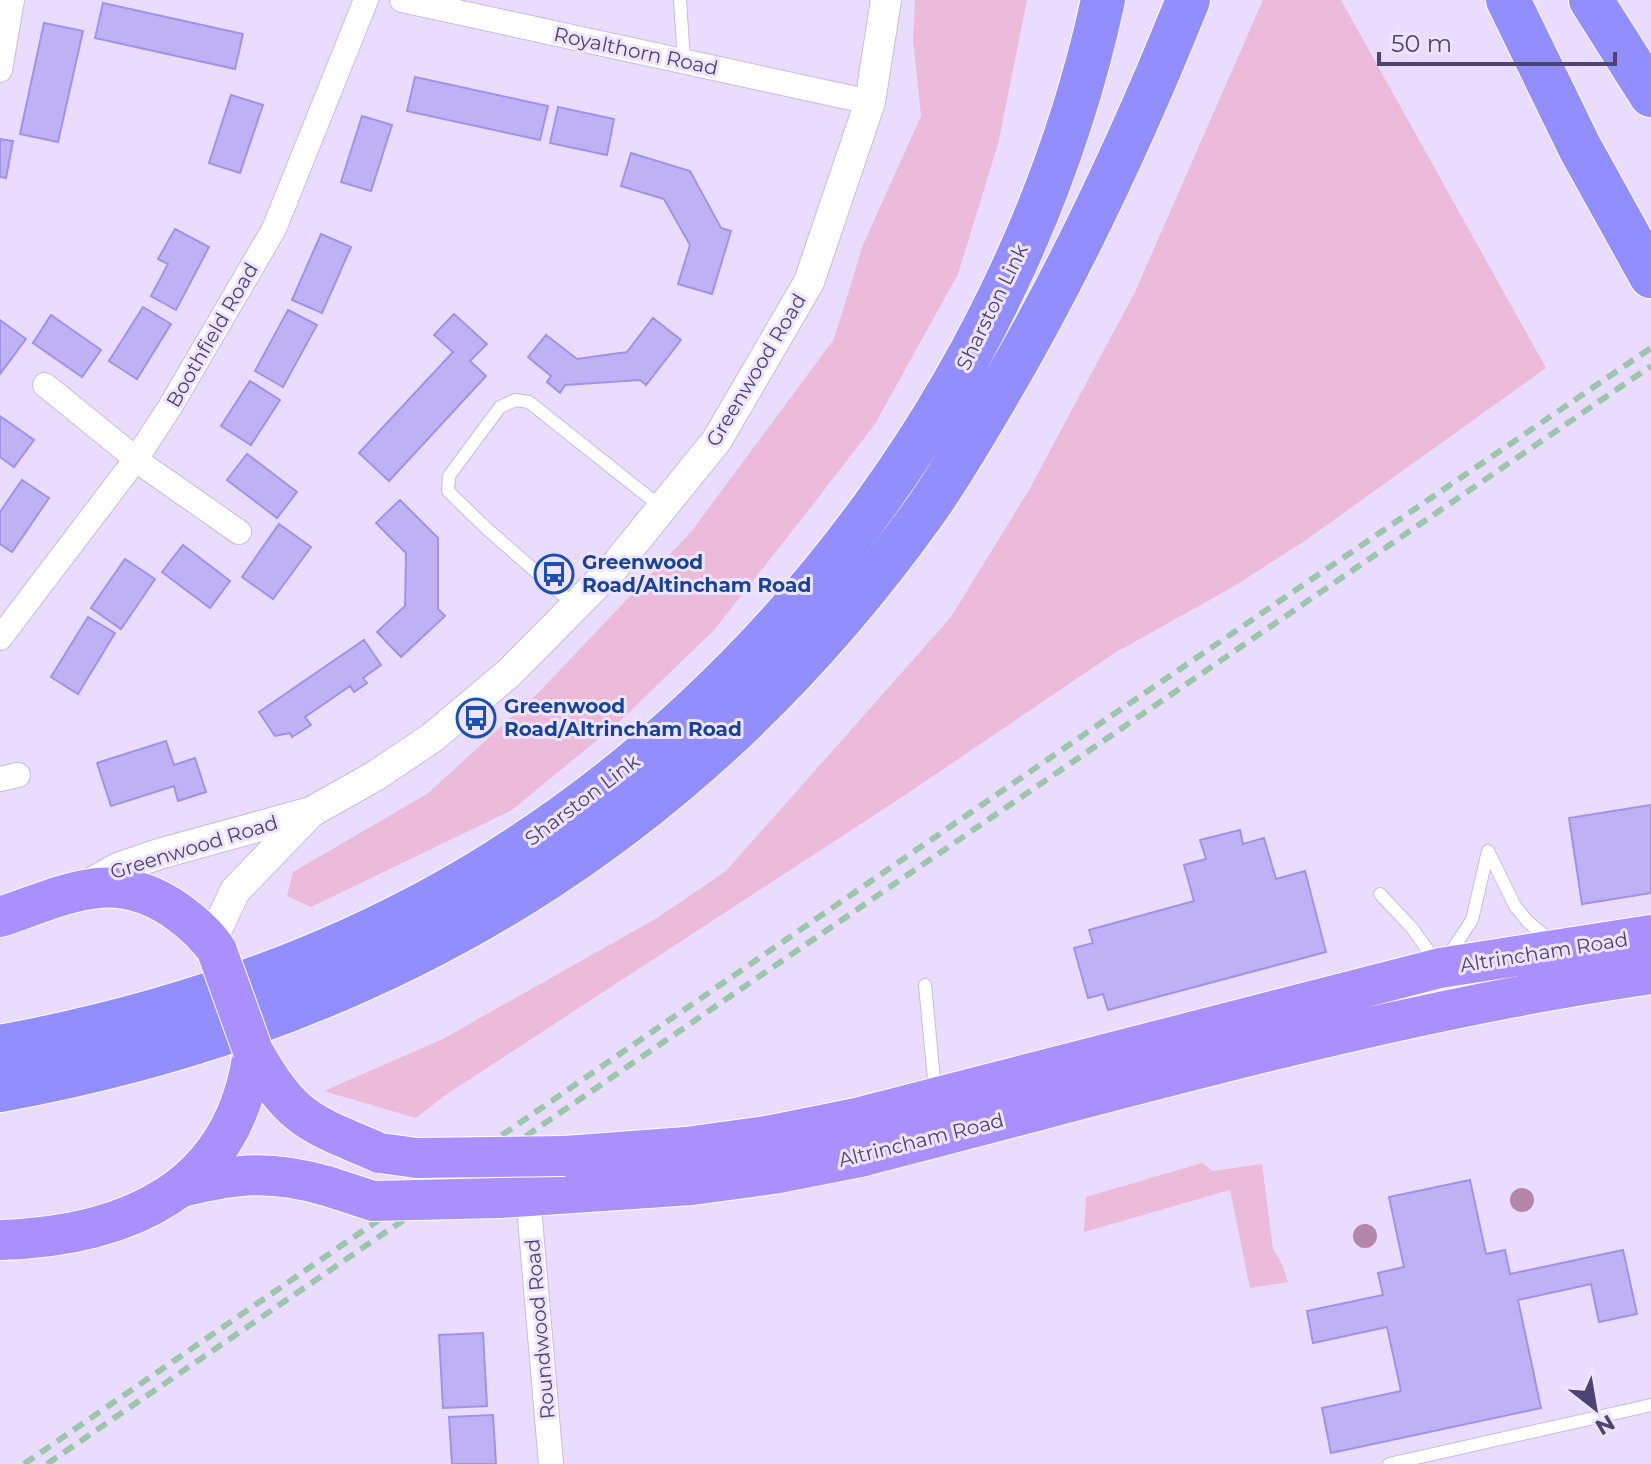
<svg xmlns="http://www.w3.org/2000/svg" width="1651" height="1464" font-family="Montserrat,sans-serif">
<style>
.green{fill:#ebbbd9}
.building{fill:#beb2f5;stroke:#a092e9;stroke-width:2}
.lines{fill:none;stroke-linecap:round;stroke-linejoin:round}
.service-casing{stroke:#c5bce4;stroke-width:14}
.minor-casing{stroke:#c5bce4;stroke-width:26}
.tertiary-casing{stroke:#c5bce4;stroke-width:32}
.trunk-casing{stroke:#fff;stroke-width:42}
.motorway-casing{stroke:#fff;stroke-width:46}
.service{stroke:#fff;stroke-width:12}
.minor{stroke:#fff;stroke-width:24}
.tertiary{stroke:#fff;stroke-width:30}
.trunk{stroke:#a990fe;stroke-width:40}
.motorway{stroke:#938efd;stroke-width:44}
.rail{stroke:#9cc6aa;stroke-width:6;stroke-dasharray:12 8;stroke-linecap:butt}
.trunk-bridge-casing{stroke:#fff;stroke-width:42;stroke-linecap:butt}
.trunk-bridge{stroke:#a990fe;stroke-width:40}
.tree{fill:#b486aa}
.labels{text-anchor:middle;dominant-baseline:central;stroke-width:6;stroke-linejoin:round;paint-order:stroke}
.street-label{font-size:20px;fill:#4b4474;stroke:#efe4ff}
.transit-label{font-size:20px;font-weight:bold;fill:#164399;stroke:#efe4ff;text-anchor:start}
</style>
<rect width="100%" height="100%" fill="#eadcfe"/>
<path class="green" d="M 915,0 L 1027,0 L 998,144 L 958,274 L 875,424 L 808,511 L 714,630 L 619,722 L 512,810 L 311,907 L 287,896 L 293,872 L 427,794 L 538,693 L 691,532 L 834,339 L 863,245 L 921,116 L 913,39 Z
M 1263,0 L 1341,0 L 1546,368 L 1306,540 L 1236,585 L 1113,654 L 902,797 L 447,1094 L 416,1118 L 324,1091 L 443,1039 L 657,918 L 726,871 L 951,617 L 1029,490 L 1135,292 Z
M 1202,1163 L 1213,1171 L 1262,1164 L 1273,1249 L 1282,1264 L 1288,1282 L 1250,1288 L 1230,1190 L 1084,1232 L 1086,1197 Z"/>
<path class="building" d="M 103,3 L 243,34 L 235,69 L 95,38 Z
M 44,23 L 83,31 L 58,142 L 20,134 Z
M 415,77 L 548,106 L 540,140 L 407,111 Z
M 231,95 L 263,105 L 240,173 L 209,163 Z
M 558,107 L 614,119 L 607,155 L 550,143 Z
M 362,116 L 392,125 L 371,191 L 341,182 Z
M 0,139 L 13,141 L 6,178 L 0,177 Z
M 631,153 L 690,171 L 721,228 L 731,231 L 712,294 L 678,284 L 690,245 L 664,199 L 621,186 Z
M 175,229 L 209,247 L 176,310 L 151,296 L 168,264 L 158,259 Z
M 321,234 L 351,247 L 322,313 L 292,300 Z
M 143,307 L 171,324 L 137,379 L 109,361 Z
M 288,310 L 317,325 L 283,387 L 255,371 Z
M 454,314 L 487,344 L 470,361 L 486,376 L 389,481 L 359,453 L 453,352 L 434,335 Z
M 51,315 L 101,350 L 82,377 L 33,343 Z
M 653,318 L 681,340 L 646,385 L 640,380 L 565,385 L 560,393 L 547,382 L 551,376 L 528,357 L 546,335 L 577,359 L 627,352 Z
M 0,320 L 26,339 L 0,374 Z
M 250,381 L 280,400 L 251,445 L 221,426 Z
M 0,416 L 34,440 L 14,467 L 0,457 Z
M 247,454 L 297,492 L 277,518 L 227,480 Z
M 22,480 L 49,498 L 12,552 L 0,544 L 0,512 Z
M 400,500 L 438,538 L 438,609 L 445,616 L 401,657 L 377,632 L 405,606 L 406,553 L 376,523 Z
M 279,524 L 311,547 L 273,599 L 242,577 Z
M 183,545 L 230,581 L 210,608 L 162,572 Z
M 125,559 L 155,579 L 121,629 L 91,608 Z
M 88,617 L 115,633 L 78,694 L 51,677 Z
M 364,640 L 381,665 L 363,678 L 367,683 L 354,692 L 350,686 L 305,717 L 311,725 L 292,737 L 290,733 L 275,736 L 259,712 Z
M 166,741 L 174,765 L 195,758 L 206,792 L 178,801 L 174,786 L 111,806 L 97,763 Z
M 1651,805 L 1651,893 L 1582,904 L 1569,818 Z
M 1240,830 L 1243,844 L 1264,838 L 1276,879 L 1305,871 L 1326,952 L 1108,1010 L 1103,994 L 1088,998 L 1074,948 L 1093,943 L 1089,930 L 1194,901 L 1184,865 L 1206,859 L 1200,840 Z
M 1470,1180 L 1486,1254 L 1505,1250 L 1510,1274 L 1623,1250 L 1637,1314 L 1599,1322 L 1591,1284 L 1518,1300 L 1541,1408 L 1331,1453 L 1322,1408 L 1401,1391 L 1387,1327 L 1313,1343 L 1307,1311 L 1383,1295 L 1378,1273 L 1404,1267 L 1389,1197 Z
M 483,1333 L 487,1406 L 443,1408 L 439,1335 Z
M 493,1415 L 496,1464 L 452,1464 L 449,1417 Z"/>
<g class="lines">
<g class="service-casing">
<path id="service" d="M 680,0 L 684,61
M 574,605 L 486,528 L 448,491 L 449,476 L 500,407 L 515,400 L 529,402 L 661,507
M 1380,894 L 1412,928 L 1436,962
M 1446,959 L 1472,920 L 1488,851 L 1515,906 L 1528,922 L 1551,941
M 925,985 L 935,1090
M 1389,1464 L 1651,1405"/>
</g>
<g class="minor-casing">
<path id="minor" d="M 402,0 L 870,102
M 0,70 L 12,0
M 45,385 L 146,467 L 239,532
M 0,638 L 136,459 L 170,407 L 274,229 L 366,0
M 0,779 L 18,775
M 528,1195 L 551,1464"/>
</g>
<g class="tertiary-casing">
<path id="tertiary" d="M 82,888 L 118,868 L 159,854 L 311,812 L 375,776 L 433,737 L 509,673 L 615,566 L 717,440 L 809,282 L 870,102 L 886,0
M 211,942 L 235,891 L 311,812"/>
</g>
<g class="trunk-casing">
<path id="trunk" d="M 0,917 C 66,895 114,866 178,912 C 193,923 207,935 217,951
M 253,1051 C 292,1121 310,1123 380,1153
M 565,1156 L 686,1147 L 766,1136 L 856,1118 L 1440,968 L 1651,935
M 182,1187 C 238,1173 271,1170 327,1186
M 500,1198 L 692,1185 L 773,1174 L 860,1157 C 1123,1090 1382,1013 1651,974
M 0,1240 C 127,1236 235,1190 253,1051"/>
</g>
<g class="motorway-casing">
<path id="motorway" d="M 1508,0 L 1580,148 L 1651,276
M 1591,0 L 1651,95
M 0,1047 C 167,1016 332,961 478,873 C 790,685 1026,356 1103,0
M 0,1090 C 385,1020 693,834 923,514 C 949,478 972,438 995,399 C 1070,272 1133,137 1188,0"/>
</g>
<use href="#service" class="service"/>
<use href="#minor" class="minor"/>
<use href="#tertiary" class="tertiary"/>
<use href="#trunk" class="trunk"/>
<use href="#motorway" class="motorway"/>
<path class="rail" d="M 24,1464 L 1111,716 L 1651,348
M 47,1464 L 1651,366"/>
<g class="trunk-bridge-casing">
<path id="trunk-bridge" d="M 217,951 L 253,1051
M 380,1153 L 417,1158 L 565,1156
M 327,1186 L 373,1201 L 500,1198"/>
</g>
<use href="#trunk-bridge" class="trunk-bridge"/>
</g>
<g class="tree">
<circle cx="1522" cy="1200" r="12"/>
<circle cx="1365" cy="1236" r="12"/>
</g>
<defs>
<g id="bus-ring" transform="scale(2)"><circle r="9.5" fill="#efe4ff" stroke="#1a4fb4" stroke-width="1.5"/><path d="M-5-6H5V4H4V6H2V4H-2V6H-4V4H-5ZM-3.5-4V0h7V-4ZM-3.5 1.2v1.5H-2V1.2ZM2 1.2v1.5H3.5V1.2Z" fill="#1a4fb4"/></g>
</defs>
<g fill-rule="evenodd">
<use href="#bus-ring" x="554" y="574"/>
<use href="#bus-ring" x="476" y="718"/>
</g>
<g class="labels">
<g class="street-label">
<text transform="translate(636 51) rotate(12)">Royalthorn Road</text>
<text transform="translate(992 307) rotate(-64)">Sharston Link</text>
<text transform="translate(212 335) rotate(-60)">Boothfield Road</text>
<text transform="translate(756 370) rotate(-59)">Greenwood Road</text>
<text transform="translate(582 800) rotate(-37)">Sharston Link</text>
<text transform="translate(194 847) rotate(-17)">Greenwood Road</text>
<text transform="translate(1544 952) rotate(-9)">Altrincham Road</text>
<text transform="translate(921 1140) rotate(-14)">Altrincham Road</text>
<text transform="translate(540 1329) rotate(-95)">Roundwood Road</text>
</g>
<g class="transit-label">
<text x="582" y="562">Greenwood<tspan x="582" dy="23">Road/Altincham Road</tspan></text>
<text x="504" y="706">Greenwood<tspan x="504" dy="23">Road/Altrincham Road</tspan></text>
</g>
</g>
<g transform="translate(1595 1408) rotate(149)" stroke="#efe4ff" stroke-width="6" paint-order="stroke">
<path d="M0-6L14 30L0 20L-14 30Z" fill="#4b4474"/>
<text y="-12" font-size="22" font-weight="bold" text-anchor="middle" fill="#4b4474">N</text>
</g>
<path d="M1379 52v12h236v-12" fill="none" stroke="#4b4474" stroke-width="4"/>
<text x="1391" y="52" font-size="24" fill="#4b4474" stroke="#efe4ff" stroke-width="6" paint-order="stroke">50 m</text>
</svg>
